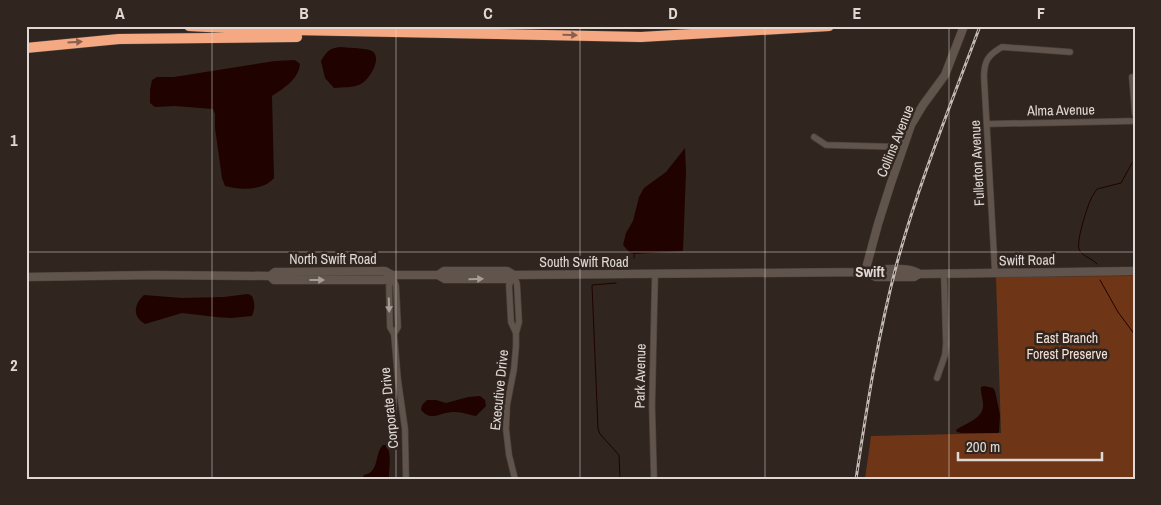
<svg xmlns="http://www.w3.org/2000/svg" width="1161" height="505" font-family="'Archivo Narrow',sans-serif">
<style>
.green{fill:#6e3616}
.water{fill:#200200}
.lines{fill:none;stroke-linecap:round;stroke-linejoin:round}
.stream{stroke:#200200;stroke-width:1}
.minor-casing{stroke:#4c433e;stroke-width:7}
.tertiary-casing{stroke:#4c433e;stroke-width:9}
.motorway-casing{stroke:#4c433e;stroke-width:11}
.minor{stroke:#61544d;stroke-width:5.5}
.tertiary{stroke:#61544d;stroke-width:8}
.motorway{stroke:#f5a983;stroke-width:10}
.rail-casing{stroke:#c2bab5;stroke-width:3}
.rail{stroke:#30251f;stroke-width:1;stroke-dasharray:4;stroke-linecap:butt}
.oneway{fill:#89604c}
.oneway2{fill:#a79d97}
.grid{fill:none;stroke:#e0d8d4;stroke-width:1;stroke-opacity:0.55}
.labels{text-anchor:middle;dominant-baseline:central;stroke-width:5;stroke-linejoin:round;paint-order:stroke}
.street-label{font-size:14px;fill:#e0d8d4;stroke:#30251f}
.park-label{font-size:14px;fill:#f4e0d6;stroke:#30251f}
.neighbourhood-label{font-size:15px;font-weight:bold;fill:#e0d8d4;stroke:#30251f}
.neatline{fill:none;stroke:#e0d8d4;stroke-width:2}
.grid-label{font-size:16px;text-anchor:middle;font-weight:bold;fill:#e0d8d4}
</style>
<rect width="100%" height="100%" fill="#30251f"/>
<path class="green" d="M 1135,276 L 1135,479 L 865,479 L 871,436 L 1001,433 L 996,277 Z"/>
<path class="water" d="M 341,47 C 348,48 367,48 372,51 C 383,58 369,80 361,84 C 353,88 342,87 334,88 L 325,78 L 321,61 C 327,51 329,48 341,47 Z
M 295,60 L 300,64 C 298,80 284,88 272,96 L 274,178 C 263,191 240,190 225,186 L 222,178 L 215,128 L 215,114 L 213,109 L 175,106 L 155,107 L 150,103 L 150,90 L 152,80 L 157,77 L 174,77 L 275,61 Z
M 685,148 L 686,172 L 683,251 L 635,254 L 630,253 L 623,245 L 626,233 L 633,221 L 639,197 L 644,188 L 666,172 Z
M 248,294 L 252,296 C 255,303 255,308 252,316 L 231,318 L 216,317 L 182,313 L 145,324 C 132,317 134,304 144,295 L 182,298 L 224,297 Z
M 984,386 L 993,388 L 995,391 L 1000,415 L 999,432 L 998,433 L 962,433 L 957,432 L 956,430 C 964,424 982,419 983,407 C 984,400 980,394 981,387 Z
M 480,396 L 485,400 L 486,406 L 476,416 C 469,415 463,412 455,412 C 440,411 433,423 421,410 L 422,405 L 427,400 L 436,400 L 446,403 L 468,397 Z
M 383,445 L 386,445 C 392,453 389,466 389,477 L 387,479 L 362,479 L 364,475 C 380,472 374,454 383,445 Z"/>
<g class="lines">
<path class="stream" d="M 634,258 L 634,254
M 1097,264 C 1092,258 1081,256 1079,249 C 1076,242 1087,207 1091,199 C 1092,196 1095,192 1097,189 L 1121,183 L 1132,163
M 1100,280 L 1118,312 L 1135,335
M 616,283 L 592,285 L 598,429 L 600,434 L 619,455 L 620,479"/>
<g class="minor-casing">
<path id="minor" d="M 1132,77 L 1135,114
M 987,124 L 1135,121
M 814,137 L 826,145 L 903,147
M 995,273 L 984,77 C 984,61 988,55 1002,47 L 1070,52
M 392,275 L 389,286 L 390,327 L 394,334 L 398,380 L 405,429 L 406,479
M 392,275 L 396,286 L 398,327 L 394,334
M 514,275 L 517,284 L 519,322 L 516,333 L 516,346 L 514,369 L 507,405 L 506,429 L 509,455 L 515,479
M 514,275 L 509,285 L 511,322 L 516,333
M 937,378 L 945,355 L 946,344 L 944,274
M 654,479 L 652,406 L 655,274"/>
</g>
<g class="tertiary-casing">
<path id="tertiary" d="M 865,272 L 876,277 L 914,277 L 919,274 L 1135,271
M 865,272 L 878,224 L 891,183 L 911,125 L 923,105 L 945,75 L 964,26
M 438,275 L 445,279 L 507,279 L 514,275
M 270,276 L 275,272 L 286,272 L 385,271 L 392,275
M 26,277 L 153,275 L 270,276 L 274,280 L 385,280 L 392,275 L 438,275 L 444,271 L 507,271 L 514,275 L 865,272 C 878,269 910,266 919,274"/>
</g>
<g class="motorway-casing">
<path id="motorway" d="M 189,26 L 244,29 L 641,37 L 829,26
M 26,48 L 119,39 L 297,37"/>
</g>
<use href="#minor" class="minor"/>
<use href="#tertiary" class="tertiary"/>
<use href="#motorway" class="motorway"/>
<g class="rail-casing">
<path id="rail" d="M 856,479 C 867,406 878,334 897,263 C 919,182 951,104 980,26"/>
</g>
<use href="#rail" class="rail"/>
</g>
<defs><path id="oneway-solid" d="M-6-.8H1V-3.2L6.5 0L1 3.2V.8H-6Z" transform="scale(1.25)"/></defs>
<g class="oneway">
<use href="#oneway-solid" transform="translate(570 35) rotate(1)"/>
<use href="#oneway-solid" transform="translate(75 42) rotate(-4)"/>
</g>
<g class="oneway2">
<use href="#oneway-solid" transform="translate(476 279) rotate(-1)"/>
<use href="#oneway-solid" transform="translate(317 280)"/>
<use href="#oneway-solid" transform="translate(389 305) rotate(88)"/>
</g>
<path class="grid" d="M 212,26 L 212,479M 396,26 L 396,479M 580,26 L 580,479M 765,26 L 765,479M 949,26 L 949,479M 26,252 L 1135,252"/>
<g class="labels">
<g class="street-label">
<text transform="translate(1061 110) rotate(-1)">Alma Avenue</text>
<text transform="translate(895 141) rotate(-68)">Collins Avenue</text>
<text transform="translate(977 163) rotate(-93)">Fullerton Avenue</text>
<text x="333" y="259">North Swift Road</text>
<text transform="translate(1027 260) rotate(-1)">Swift Road</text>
<text x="584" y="262">South Swift Road</text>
<text transform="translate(640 376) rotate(-89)">Park Avenue</text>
<text transform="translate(499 390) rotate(-84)">Executive Drive</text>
<text transform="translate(389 408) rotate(-96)">Corporate Drive</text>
</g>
<g class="park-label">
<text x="1067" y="338">East Branch<tspan x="1067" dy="16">Forest Preserve</tspan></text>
</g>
<g class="neighbourhood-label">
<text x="870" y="271">Swift</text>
</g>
</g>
<rect width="1161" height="505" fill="none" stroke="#30251f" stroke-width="55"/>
<path d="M958 452v8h144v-8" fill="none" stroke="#e0d8d4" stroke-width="2.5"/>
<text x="966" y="452" font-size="15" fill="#e0d8d4" stroke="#30251f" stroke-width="4" paint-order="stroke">200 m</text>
<rect x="28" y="28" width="1106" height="450" class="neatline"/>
<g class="grid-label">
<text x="120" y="19">A</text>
<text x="304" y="19">B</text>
<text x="488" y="19">C</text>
<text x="673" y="19">D</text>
<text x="857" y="19">E</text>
<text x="1041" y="19">F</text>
<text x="14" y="146">1</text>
<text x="14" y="371">2</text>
</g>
</svg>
